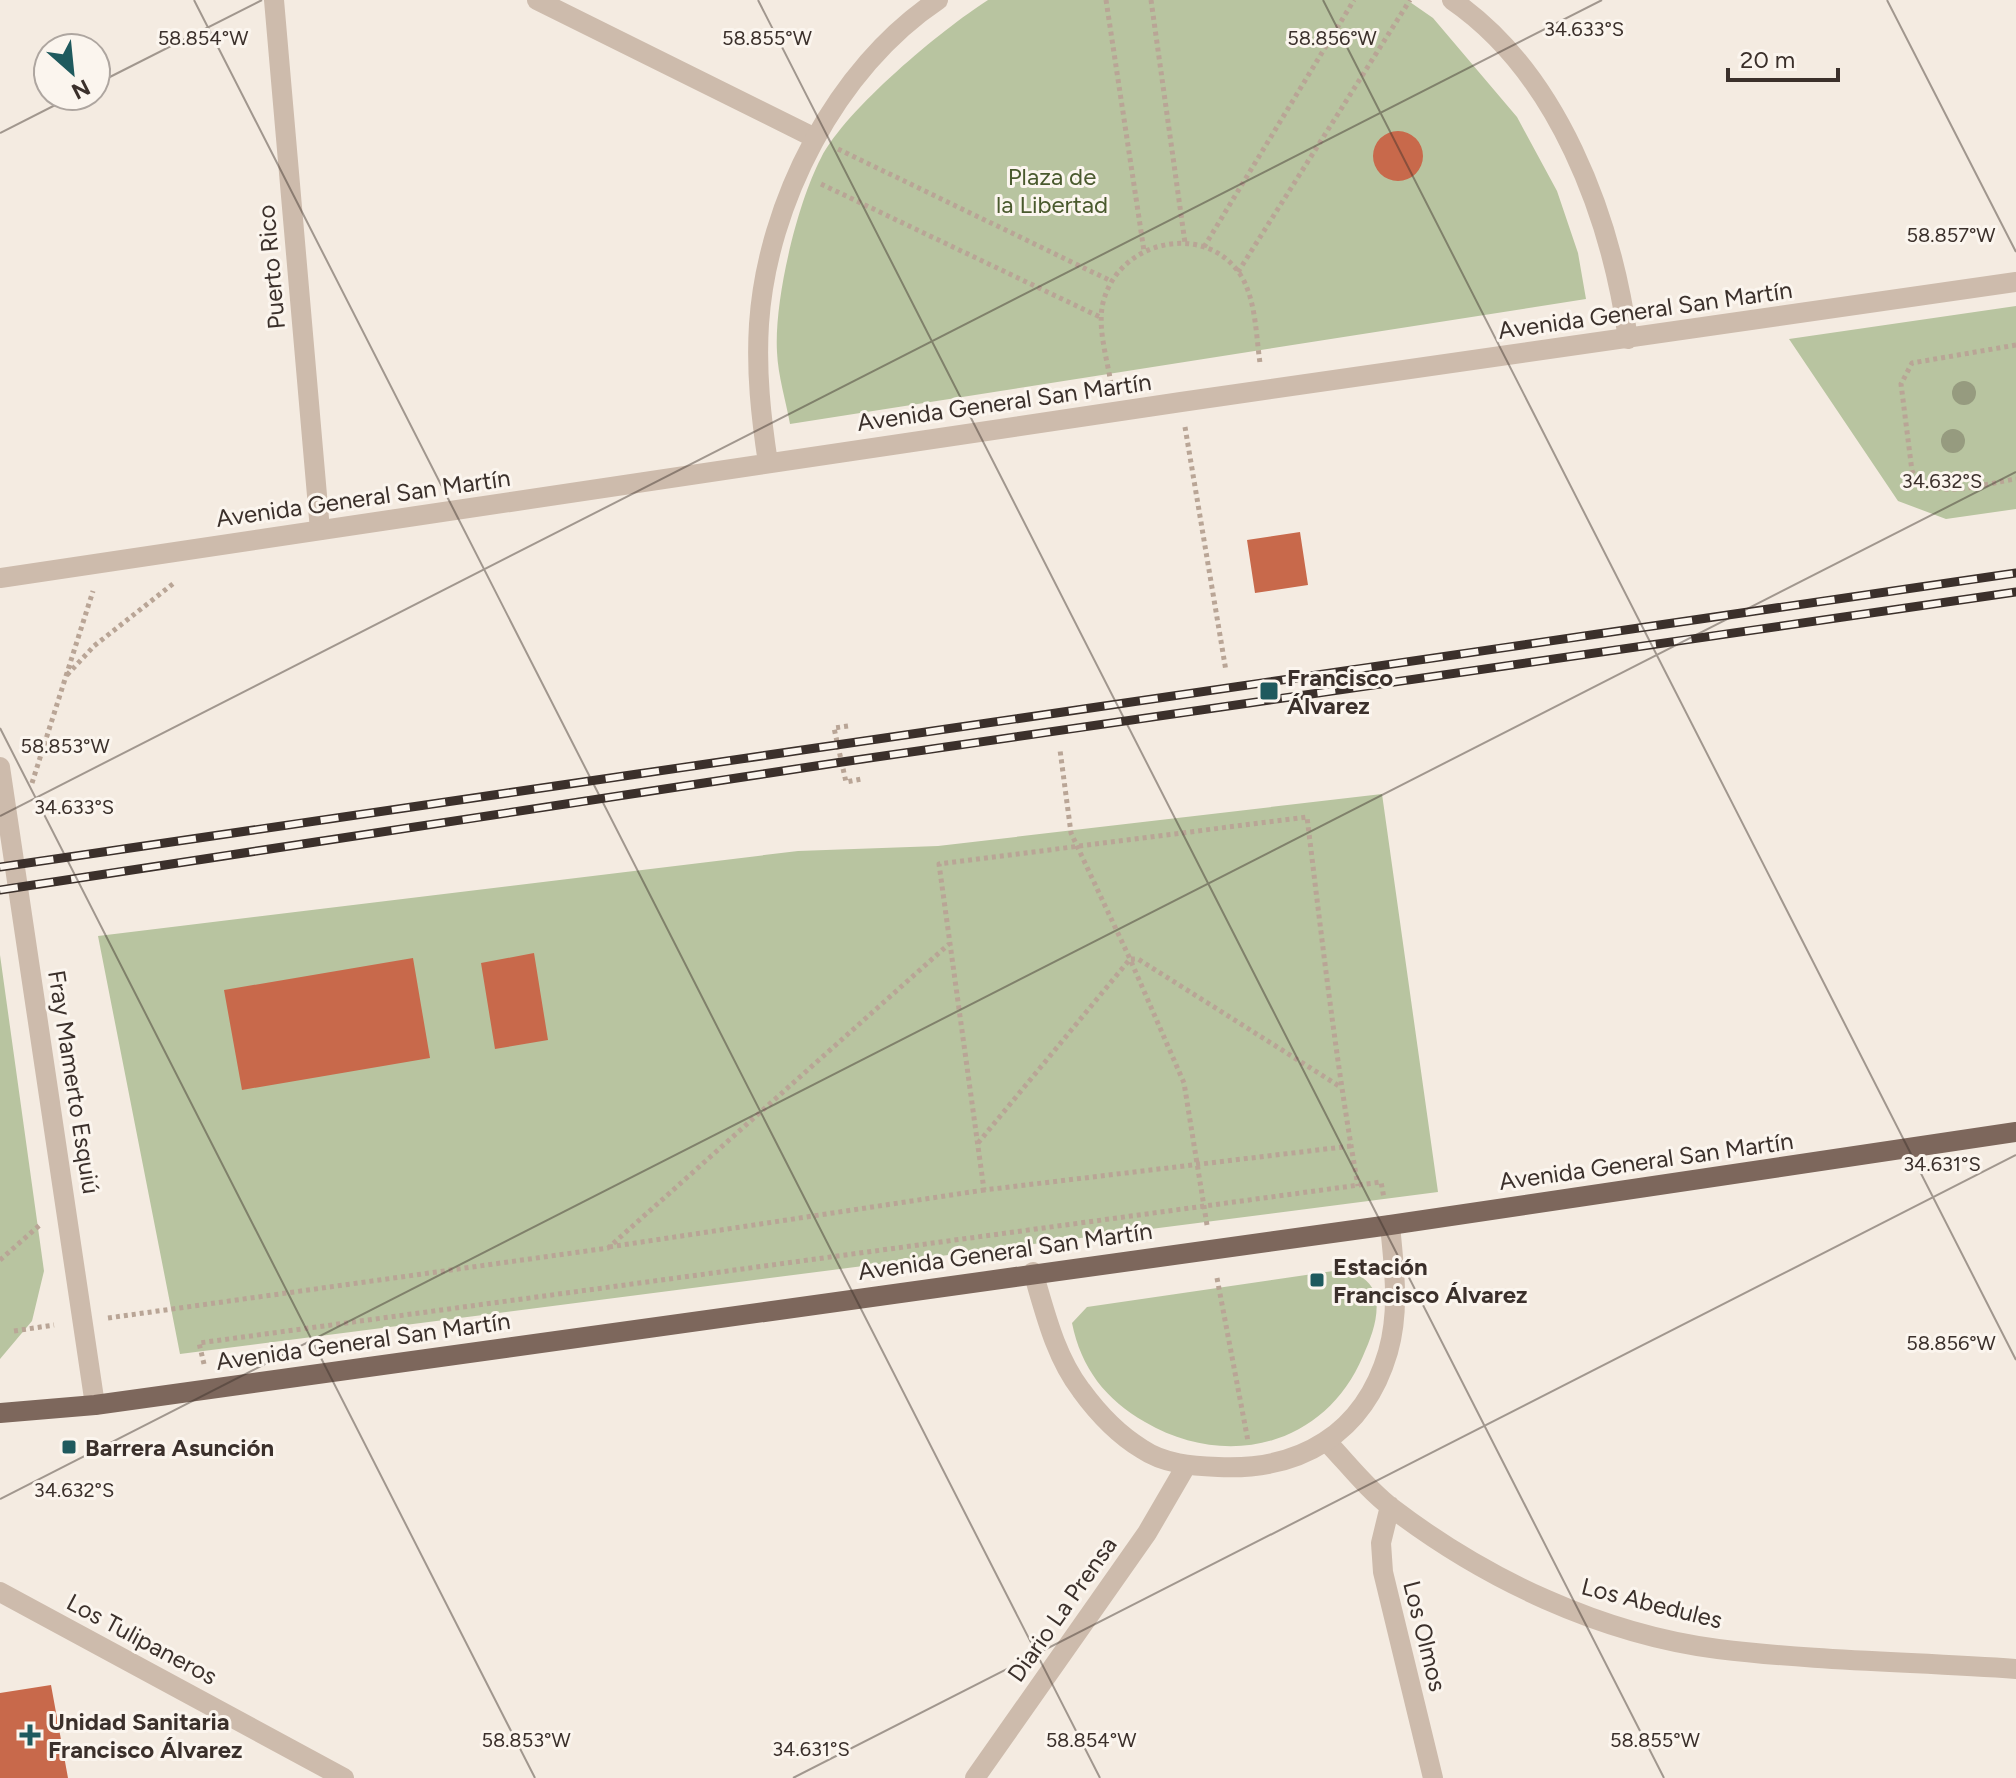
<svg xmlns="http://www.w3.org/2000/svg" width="2016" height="1778" font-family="Figtree,sans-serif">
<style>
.green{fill:#b8c4a0}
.building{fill:#c8694b}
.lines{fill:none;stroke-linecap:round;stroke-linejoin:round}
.path{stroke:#b9a596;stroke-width:5;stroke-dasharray:4 4;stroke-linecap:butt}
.minor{stroke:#cdbbac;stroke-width:20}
.tertiary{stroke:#cdbbac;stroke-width:20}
.primary{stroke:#7d675c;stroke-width:20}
.rail-casing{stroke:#3b302b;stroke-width:9}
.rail{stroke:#fbf5ee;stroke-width:6;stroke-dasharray:18;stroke-linecap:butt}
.tree{fill:#969b7f}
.ticks{fill:none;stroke:#3b302b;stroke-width:2;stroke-opacity:0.45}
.poi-dot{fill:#1f5a5e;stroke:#fbf5ee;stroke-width:3}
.labels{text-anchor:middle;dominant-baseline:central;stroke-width:6;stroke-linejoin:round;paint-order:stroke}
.park-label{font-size:24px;fill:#4a5a2e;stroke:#fbf5ee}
.street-label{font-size:24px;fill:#3b302b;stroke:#fbf5ee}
.poi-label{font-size:24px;font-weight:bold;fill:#3b302b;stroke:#fbf5ee;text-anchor:start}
.ticks-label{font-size:20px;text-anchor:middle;fill:#3b302b;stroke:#fbf5ee;stroke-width:6;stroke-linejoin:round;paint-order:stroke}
</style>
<rect width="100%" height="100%" fill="#f4ebe1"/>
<path class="green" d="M 988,0 L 1407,0 L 1433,18 L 1517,117 L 1557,191 L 1578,253 L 1586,299 L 790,424 C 786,401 778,376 777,352 C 774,300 797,204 821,158 C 846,109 941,30 988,0 Z
M 2016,306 L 2016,509 L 1946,519 L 1898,501 L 1789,339 Z
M 1382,794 L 1438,1192 L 180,1354 L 98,936 L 798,851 L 938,846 Z
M 0,955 L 44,1271 L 32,1321 L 0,1359 Z
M 1347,1269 C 1360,1275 1373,1282 1376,1298 C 1379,1318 1371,1338 1363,1356 C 1325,1446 1227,1470 1145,1422 C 1106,1400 1081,1368 1072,1323 L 1087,1307 Z"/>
<path class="building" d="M1373 156a25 25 0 1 1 50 0a25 25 0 1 1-50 0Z
M 1300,532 L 1308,585 L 1255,593 L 1247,540 Z
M 534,953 L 548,1040 L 495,1049 L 481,963 Z
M 413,958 L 430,1058 L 242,1090 L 224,990 Z
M 51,1685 L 68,1778 L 0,1778 L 0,1693 Z"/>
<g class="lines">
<path class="path" d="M 1106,0 L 1144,251
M 1151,0 L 1185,243
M 838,149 L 1111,281
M 821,184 L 1102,318
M 1204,247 L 1354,0
M 1238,272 L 1410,0
M 2016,345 L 1912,363 L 1901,384 L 1912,471 C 1929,504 1985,483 2016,479
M 1111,384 C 1107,357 1096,325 1104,299 C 1122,238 1210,221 1243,279 C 1256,304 1256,335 1260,363
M 1185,427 L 1226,671
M 67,675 L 94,646 L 174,583
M 848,726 L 834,728 L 846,782 L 862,779
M 32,783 L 93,591
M 978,1143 L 1130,959 L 1071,833 L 1060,750
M 1351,1146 L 984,1190 L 939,864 L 1307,817 C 1322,940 1336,1063 1358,1186
M 1207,1225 L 1184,1083 L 1130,959 L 1138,959 L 1339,1086
M 609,1247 L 984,1190
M 0,1260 L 42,1223
M 1217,1278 L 1248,1441
M 108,1318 L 608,1248 L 949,944
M 14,1331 L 54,1325
M 204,1364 L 199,1343 L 1381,1182 L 1384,1198"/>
<path class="minor" d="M 274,0 L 320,530
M 537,0 L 813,137
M 1328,1443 C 1348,1464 1368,1490 1392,1508 C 1485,1579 1601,1634 1718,1649 C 1817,1661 1917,1662 2016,1669
M 1390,1506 L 1381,1543 L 1383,1572 L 1433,1778
M 0,1592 L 344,1778"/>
<path class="tertiary" d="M 1452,0 C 1558,73 1611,216 1628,339
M 768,463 C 761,417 756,372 759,324 C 767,203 836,68 938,0
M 0,578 L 1181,402 L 2016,282
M 0,767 L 95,1405
M 1033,1272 C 1045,1312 1055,1356 1081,1390 C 1097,1412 1119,1435 1142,1449 C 1164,1464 1192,1466 1218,1467 C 1300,1471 1364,1434 1388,1352 C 1400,1310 1394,1268 1390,1225
M 975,1778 L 1147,1533 L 1186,1466"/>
<path class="primary" d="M 0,1413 L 95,1405 L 1390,1225 L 2016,1132"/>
<g class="rail-casing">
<path id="rail" d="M 0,867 L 2016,573
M 0,890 L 842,762 L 2016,592"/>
</g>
<use href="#rail" class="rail"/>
</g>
<g class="tree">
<circle cx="1964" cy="393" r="12"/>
<circle cx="1953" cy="441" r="12"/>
</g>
<path class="ticks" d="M 194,0 L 1100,1778M 758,0 L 1664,1778M 1323,0 L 2016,1360M 1887,0 L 2016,252M 96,84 L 262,0M 0,133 L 73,96M 0,728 L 535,1778M 0,816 L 1602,0M 0,1499 L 2016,472M 793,1778 L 2016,1155"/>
<g class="poi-dot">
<rect x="1259" y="681" width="20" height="20" rx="4"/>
<rect x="1309" y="1272" width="16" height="16" rx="4"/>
<rect x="61" y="1439" width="16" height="16" rx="4"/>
<path d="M26 1723h8v8h8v8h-8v8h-8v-8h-8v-8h8z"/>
</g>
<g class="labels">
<g class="park-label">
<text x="1052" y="176">Plaza de<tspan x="1052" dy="28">la Libertad</tspan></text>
</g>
<g class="street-label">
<text transform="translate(271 267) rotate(-95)">Puerto Rico</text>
<text transform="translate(1645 310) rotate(-8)">Avenida General San Martín</text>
<text transform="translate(1004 402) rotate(-8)">Avenida General San Martín</text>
<text transform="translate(363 498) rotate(-8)">Avenida General San Martín</text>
<text transform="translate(74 1082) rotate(81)">Fray Mamerto Esquiú</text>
<text transform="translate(1646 1161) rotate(-8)">Avenida General San Martín</text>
<text transform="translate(1005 1251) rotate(-8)">Avenida General San Martín</text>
<text transform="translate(363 1341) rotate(-8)">Avenida General San Martín</text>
<text transform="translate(1652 1603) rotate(14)">Los Abedules</text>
<text transform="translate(1062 1609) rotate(-55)">Diario La Prensa</text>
<text transform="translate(1425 1636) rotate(76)">Los Olmos</text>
<text transform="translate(142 1639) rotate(28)">Los Tulipaneros</text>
</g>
<g class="poi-label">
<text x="1287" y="677">Francisco<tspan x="1287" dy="28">Álvarez</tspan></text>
<text x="1333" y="1266">Estación<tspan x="1333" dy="28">Francisco Álvarez</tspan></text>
<text x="85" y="1447">Barrera Asunción</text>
<text x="48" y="1721">Unidad Sanitaria<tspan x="48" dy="28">Francisco Álvarez</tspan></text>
</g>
</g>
<g class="ticks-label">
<text x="1584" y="36">34.633°S</text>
<text x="203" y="45">58.854°W</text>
<text x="767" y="45">58.855°W</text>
<text x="1332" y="45">58.856°W</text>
<text x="1951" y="242">58.857°W</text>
<text x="1942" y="488">34.632°S</text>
<text x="65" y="753">58.853°W</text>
<text x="74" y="814">34.633°S</text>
<text x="1942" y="1171">34.631°S</text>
<text x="1951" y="1350">58.856°W</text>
<text x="74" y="1497">34.632°S</text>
<text x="526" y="1747">58.853°W</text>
<text x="1091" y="1747">58.854°W</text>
<text x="1655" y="1747">58.855°W</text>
<text x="811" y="1756">34.631°S</text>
</g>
<g transform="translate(72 72) rotate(153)"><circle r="38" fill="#fbf5ee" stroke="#aea6a0" stroke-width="2"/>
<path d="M0-6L14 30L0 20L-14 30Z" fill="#1f5a5e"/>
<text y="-12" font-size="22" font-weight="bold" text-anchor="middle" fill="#3b302b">N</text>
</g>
<path d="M1728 68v12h110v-12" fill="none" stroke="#3b302b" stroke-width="4"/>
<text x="1740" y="68" font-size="24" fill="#3b302b" stroke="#fbf5ee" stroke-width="6" paint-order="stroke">20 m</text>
</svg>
